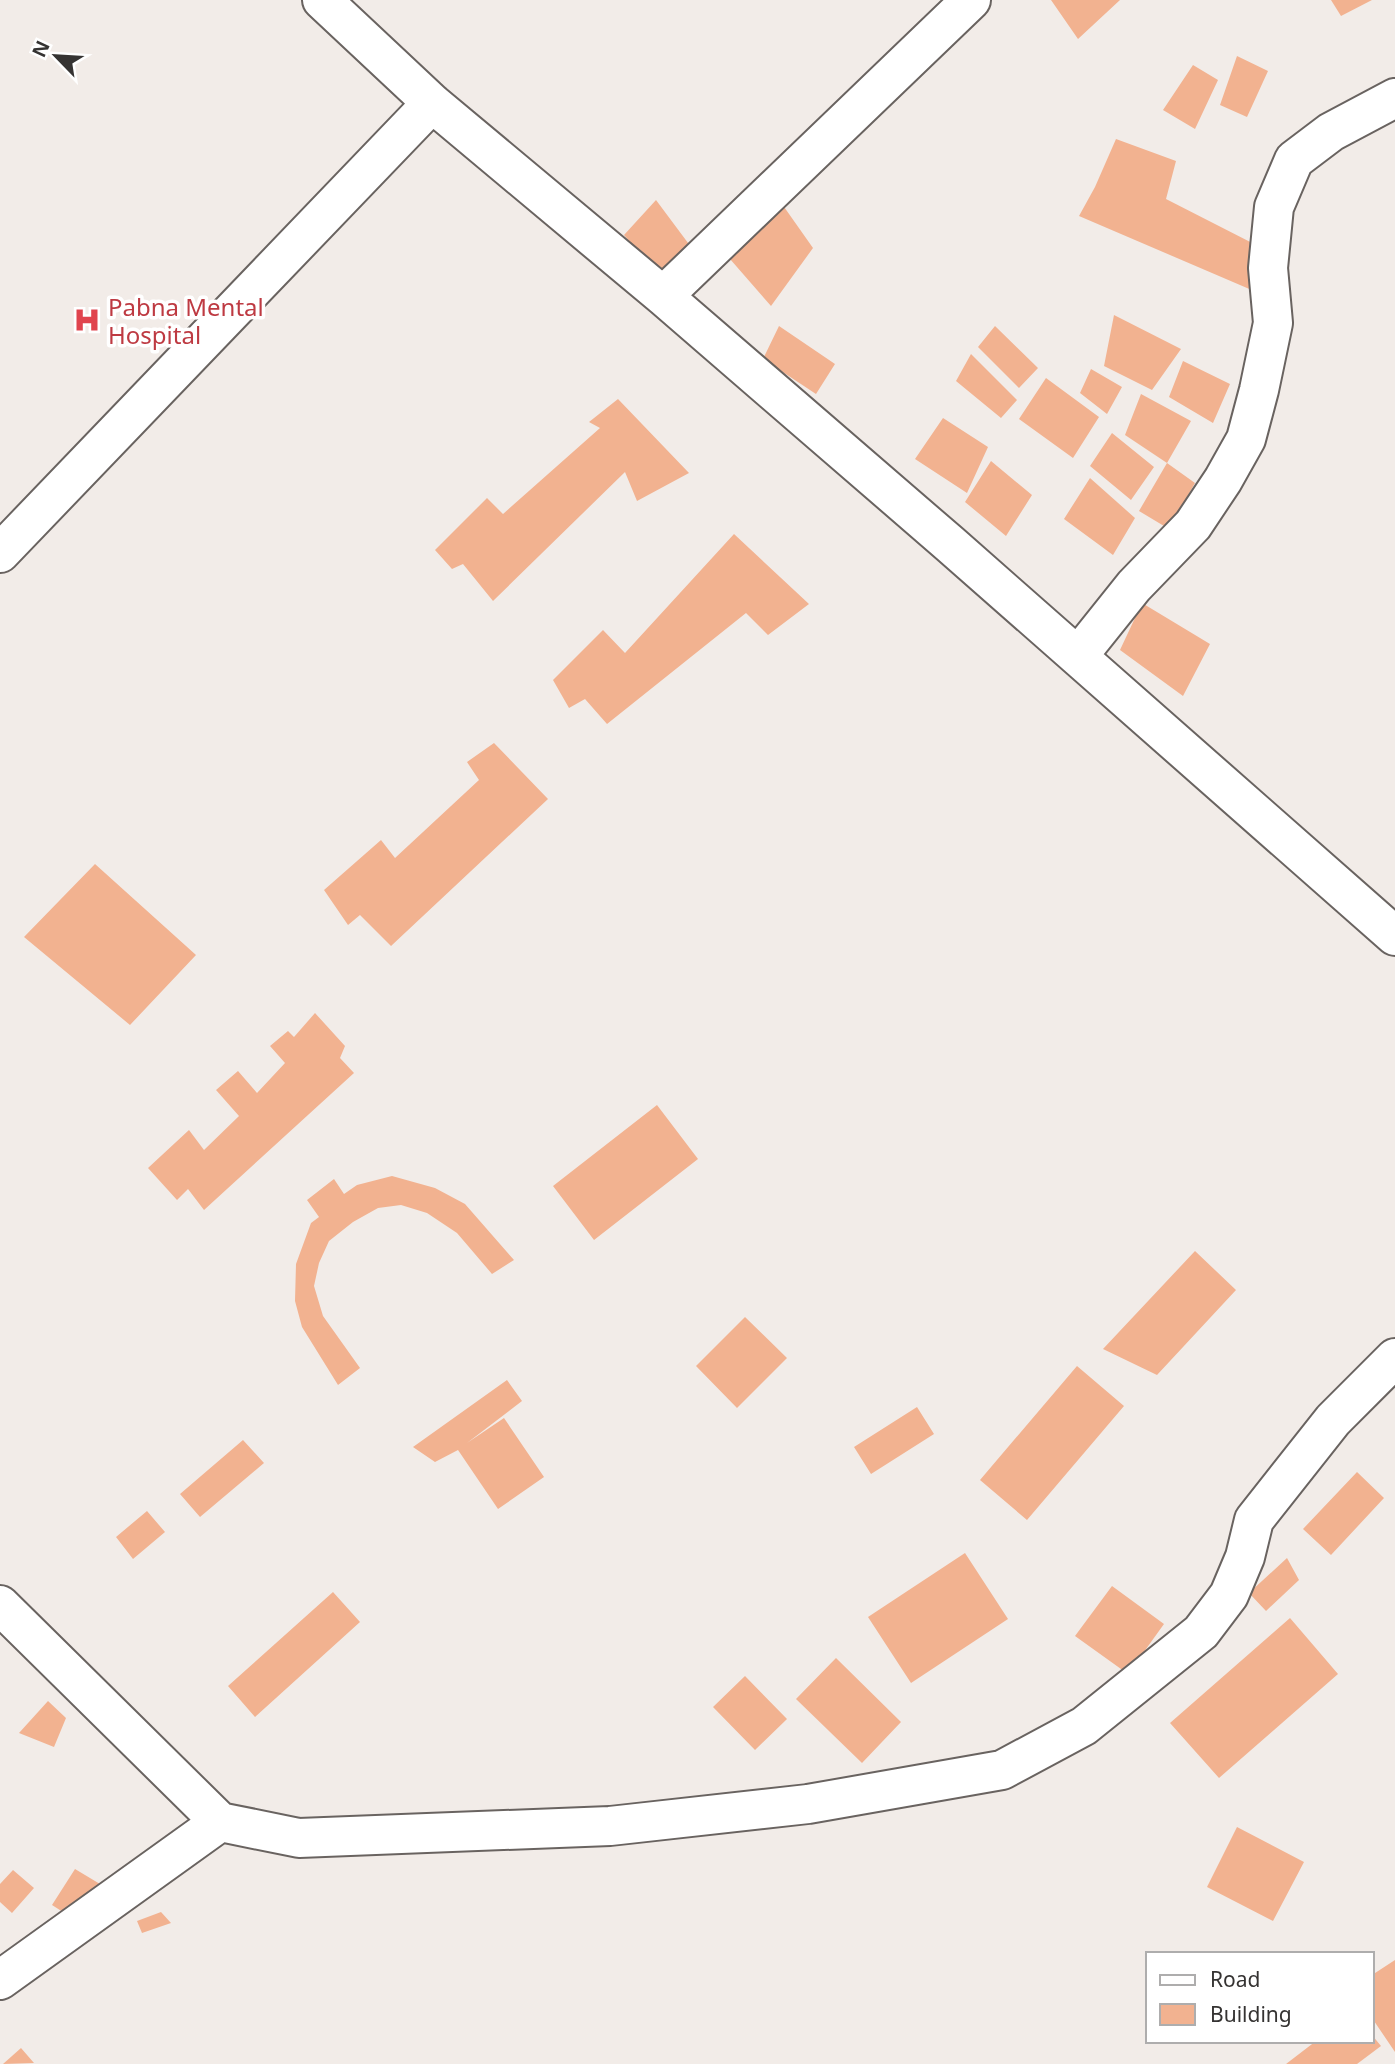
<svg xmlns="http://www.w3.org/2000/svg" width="1395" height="2064" font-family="'Noto Sans',sans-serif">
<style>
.building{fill:#f2b290}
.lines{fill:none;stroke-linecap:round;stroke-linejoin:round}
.minor-casing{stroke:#696360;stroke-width:42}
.minor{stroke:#fff;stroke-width:38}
.labels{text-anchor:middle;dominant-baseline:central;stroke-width:7;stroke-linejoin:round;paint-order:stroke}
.health-label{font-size:24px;fill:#be3a42;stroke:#fff;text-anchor:start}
</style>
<rect width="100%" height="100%" fill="#f2ece8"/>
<path class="building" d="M 1051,0 L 1120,0 L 1078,39 Z
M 1331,0 L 1372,0 L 1341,16 Z
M 1237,56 L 1268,71 L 1247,117 L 1220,105 Z
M 1193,65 L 1218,80 L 1195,129 L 1163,110 Z
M 1116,139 L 1176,161 L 1166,199 L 1262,248 L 1254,291 L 1079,216 L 1095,187 Z
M 656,200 L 694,251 L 662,278 L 624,235 Z
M 782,204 L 813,248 L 771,306 L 730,259 Z
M 1114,315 L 1181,349 L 1152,390 L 1104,366 Z
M 779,326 L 835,364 L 816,394 L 763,359 Z
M 995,326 L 1038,368 L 1019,388 L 978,347 Z
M 971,354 L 1017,400 L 1001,418 L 956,381 Z
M 1183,361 L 1230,384 L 1213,423 L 1169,397 Z
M 1091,369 L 1122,387 L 1107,414 L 1080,393 Z
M 1046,378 L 1099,417 L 1073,458 L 1019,419 Z
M 1141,394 L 1191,421 L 1167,463 L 1125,435 Z
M 618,399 L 689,473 L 637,501 L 625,472 L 493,601 L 463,564 L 452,569 L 435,550 L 487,498 L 503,514 L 600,428 L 589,422 Z
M 943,418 L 988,447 L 967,493 L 915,459 Z
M 1112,433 L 1154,467 L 1131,500 L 1090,466 Z
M 991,461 L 1032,495 L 1006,536 L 965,502 Z
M 1167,463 L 1195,483 L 1169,529 L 1139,511 Z
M 1090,478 L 1135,518 L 1113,555 L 1064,519 Z
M 734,534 L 809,604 L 768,635 L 746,613 L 607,724 L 585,699 L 569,708 L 553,680 L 603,630 L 625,653 Z
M 1142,603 L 1210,644 L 1183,696 L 1120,650 Z
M 494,743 L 548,799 L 391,946 L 360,915 L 348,925 L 324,890 L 381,840 L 395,858 L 479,780 L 467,762 Z
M 95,864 L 196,955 L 130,1025 L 24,937 Z
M 315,1013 L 345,1046 L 340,1058 L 354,1073 L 204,1210 L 188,1189 L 177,1200 L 148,1168 L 189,1130 L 204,1150 L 239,1116 L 216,1090 L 238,1071 L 257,1093 L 285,1063 L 270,1046 L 288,1031 L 294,1037 Z
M 657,1105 L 698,1159 L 594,1240 L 553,1186 Z
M 392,1176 L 435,1188 L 465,1204 L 514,1260 L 492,1274 L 457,1233 L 427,1213 L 401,1205 L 378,1208 L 353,1222 L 329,1241 L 319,1263 L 314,1286 L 323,1316 L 360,1368 L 338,1385 L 302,1327 L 295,1301 L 296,1264 L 311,1223 L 319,1217 L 307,1200 L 334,1179 L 344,1194 L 357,1185 Z
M 1195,1251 L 1236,1290 L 1157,1375 L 1103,1349 Z
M 745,1317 L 787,1358 L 737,1408 L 696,1366 Z
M 1077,1366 L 1124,1406 L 1027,1520 L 980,1480 Z
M 507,1380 L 522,1401 L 467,1443 L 504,1418 L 544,1477 L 498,1509 L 458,1450 L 435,1462 L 413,1447 Z
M 917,1407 L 934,1434 L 871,1474 L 854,1447 Z
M 243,1440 L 264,1463 L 200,1517 L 180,1494 Z
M 1357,1472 L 1384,1498 L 1331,1555 L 1303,1529 Z
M 147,1511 L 165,1532 L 133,1559 L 116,1537 Z
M 965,1553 L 1008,1619 L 911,1683 L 868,1617 Z
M 1287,1558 L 1299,1580 L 1266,1611 L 1249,1593 Z
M 1112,1586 L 1164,1624 L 1128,1674 L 1075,1636 Z
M 333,1592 L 360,1622 L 255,1717 L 228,1686 Z
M 1290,1618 L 1338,1674 L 1219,1778 L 1170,1723 Z
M 836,1658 L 901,1722 L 862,1763 L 796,1699 Z
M 745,1676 L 787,1719 L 755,1750 L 713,1707 Z
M 48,1701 L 66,1718 L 54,1747 L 19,1733 Z
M 1237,1827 L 1304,1862 L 1273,1921 L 1207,1887 Z
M 75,1869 L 100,1884 L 77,1921 L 52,1905 Z
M 13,1870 L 34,1888 L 12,1913 L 0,1902 L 0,1884 Z
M 161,1912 L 171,1923 L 142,1933 L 137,1921 Z
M 1395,1960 L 1395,2052 L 1372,2018 L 1372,1975 Z
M 1372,2035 L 1381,2046 L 1357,2064 L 1286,2064 L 1316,2041 L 1372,2041 Z
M 21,2048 L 34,2063 L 3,2064 Z"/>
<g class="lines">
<g class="minor-casing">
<path id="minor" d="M 322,0 L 432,103 L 663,296 L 950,544 L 1395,936
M 663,296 L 971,0
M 0,553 L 432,103
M 1078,656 L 1134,586 L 1193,525 L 1223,480 L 1246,439 L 1259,390 L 1273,323 L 1268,268 L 1274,207 L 1294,160 L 1331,132 L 1395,98
M 0,1605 L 220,1822
M 0,1980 L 220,1822 L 299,1838 L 610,1826 L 808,1804 L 1002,1770 L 1084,1726 L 1201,1632 L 1229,1595 L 1245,1557 L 1254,1520 L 1333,1420 L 1395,1358"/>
</g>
<use href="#minor" class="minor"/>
</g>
<defs>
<g id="hospital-bare" transform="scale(2.1)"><path d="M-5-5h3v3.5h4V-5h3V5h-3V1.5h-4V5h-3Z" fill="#e0444e" stroke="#fff" stroke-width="2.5" paint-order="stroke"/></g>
</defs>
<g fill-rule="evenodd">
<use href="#hospital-bare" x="87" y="320"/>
</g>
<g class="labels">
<g class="health-label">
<text x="108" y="306">Pabna Mental<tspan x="108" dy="28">Hospital</tspan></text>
</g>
</g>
<rect x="1146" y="1952" width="228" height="91" fill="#ffffff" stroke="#aeadad" stroke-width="2"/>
<rect x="1160" y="1975" width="35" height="10" fill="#ffffff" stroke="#aeadad" stroke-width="2"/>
<text x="1210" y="1987" font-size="21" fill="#353332">Road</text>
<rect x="1160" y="2004" width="35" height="21" fill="#f2b290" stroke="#aeadad" stroke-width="2"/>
<text x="1210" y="2022" font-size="21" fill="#353332">Building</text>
<g transform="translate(56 56) rotate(295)" stroke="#ffffff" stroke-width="5" paint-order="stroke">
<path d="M0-5L12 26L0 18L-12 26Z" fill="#353332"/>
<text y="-10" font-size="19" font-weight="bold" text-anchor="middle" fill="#353332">N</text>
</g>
</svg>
